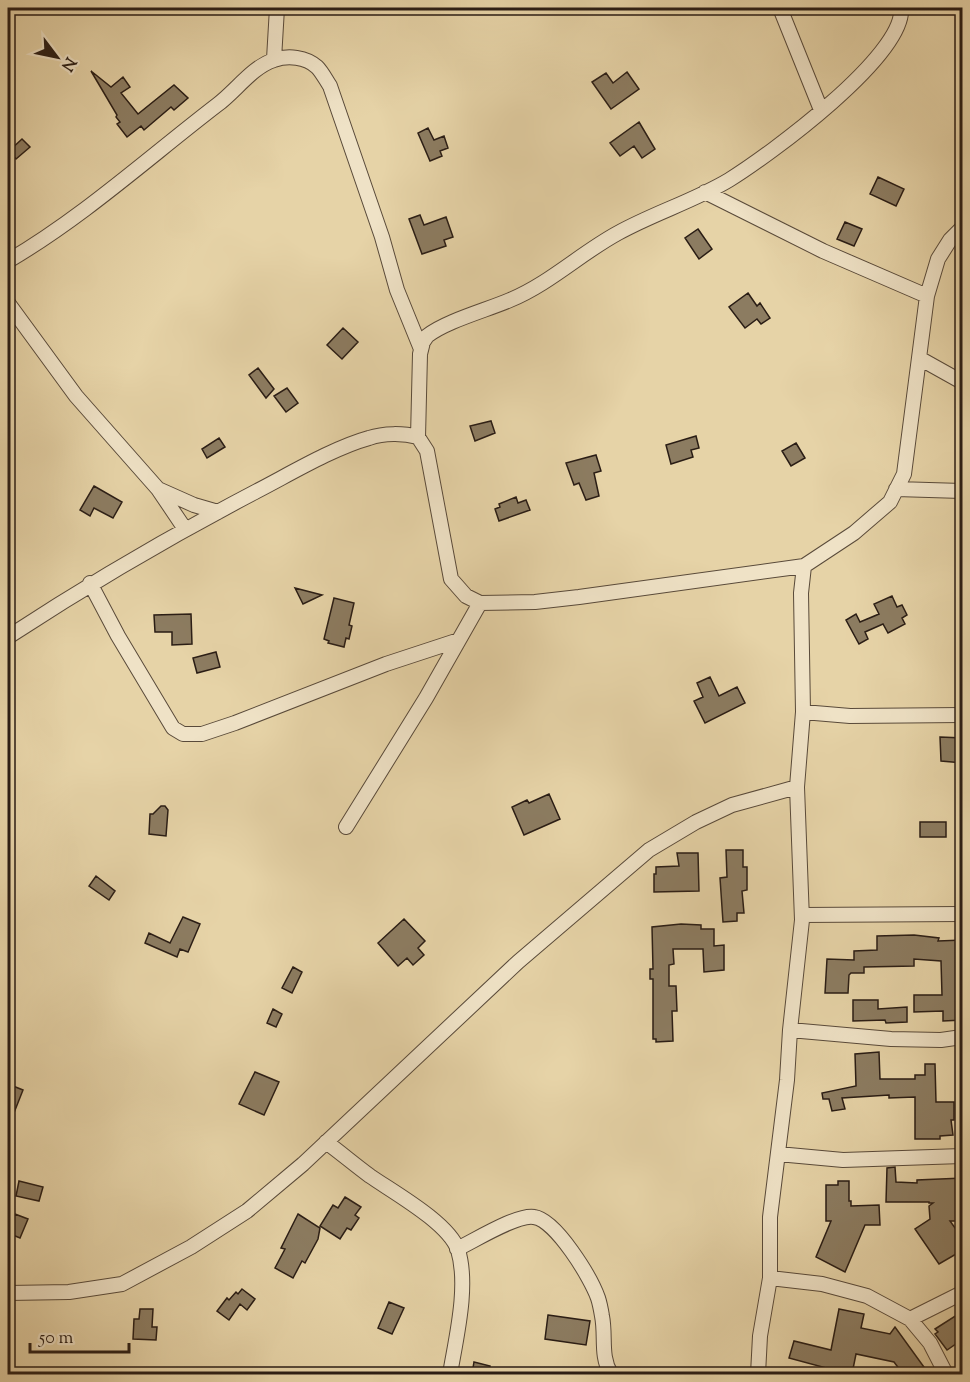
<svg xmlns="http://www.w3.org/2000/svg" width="970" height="1382" font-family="'Sorts Mill Goudy',serif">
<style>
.building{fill:#8c7c61;stroke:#2a1d15;stroke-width:1.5}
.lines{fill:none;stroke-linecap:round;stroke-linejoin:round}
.minor-casing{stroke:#594a3a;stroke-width:16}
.minor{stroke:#efe2c6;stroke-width:14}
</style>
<rect width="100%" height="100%" fill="#e6d3a7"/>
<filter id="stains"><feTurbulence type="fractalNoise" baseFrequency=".00333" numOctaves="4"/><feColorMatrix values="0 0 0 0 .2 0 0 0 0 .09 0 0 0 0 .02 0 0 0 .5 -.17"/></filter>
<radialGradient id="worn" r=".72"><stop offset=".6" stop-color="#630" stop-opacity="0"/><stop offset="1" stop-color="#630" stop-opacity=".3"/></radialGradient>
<path class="building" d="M 91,71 L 111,87 L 123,77 L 130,87 L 121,93 L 138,114 L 174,85 L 188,98 L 174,110 L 171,107 L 144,130 L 141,126 L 127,137 L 117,124 L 120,122 L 116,117 L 117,115 Z
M 627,72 L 639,89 L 611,109 L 592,82 L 606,73 L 613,83 Z
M 639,122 L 655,149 L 642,158 L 634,146 L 620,156 L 610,143 Z
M 428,128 L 434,140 L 444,136 L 448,148 L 440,151 L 442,156 L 430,161 L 418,133 Z
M 22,139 L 30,147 L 16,159 L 9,151 Z
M 878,177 L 904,189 L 896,206 L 870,194 Z
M 420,215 L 424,225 L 446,217 L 453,237 L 444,240 L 446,246 L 422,254 L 409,219 Z
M 845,222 L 862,229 L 854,246 L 837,239 Z
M 698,229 L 712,249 L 699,259 L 685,238 Z
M 748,293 L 757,306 L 760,303 L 770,318 L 761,324 L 757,319 L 745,328 L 729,307 Z
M 343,328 L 358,342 L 342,359 L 327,345 Z
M 258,368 L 274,389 L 266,398 L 249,375 Z
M 287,388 L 298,403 L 286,412 L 274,396 Z
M 491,421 L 495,433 L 475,441 L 470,426 Z
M 696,436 L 699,448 L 691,450 L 693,457 L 671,464 L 666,445 Z
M 219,438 L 225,447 L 207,458 L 202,449 Z
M 796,443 L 805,458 L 791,466 L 782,451 Z
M 596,455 L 601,471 L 594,473 L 599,496 L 586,500 L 579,483 L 574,485 L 566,463 Z
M 94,486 L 122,502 L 113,518 L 94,508 L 90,516 L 80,510 Z
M 516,497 L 518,503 L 526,500 L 530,510 L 499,521 L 495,509 L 500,507 L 499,504 Z
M 295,588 L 322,595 L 303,604 Z
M 892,596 L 897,607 L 902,605 L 907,615 L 902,618 L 905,624 L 888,633 L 883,624 L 865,632 L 868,639 L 859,644 L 846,620 L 856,614 L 860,622 L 879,614 L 874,604 Z
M 334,598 L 354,603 L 349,625 L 352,626 L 349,639 L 346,638 L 344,647 L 328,643 L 329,641 L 324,639 Z
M 191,614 L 192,644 L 172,645 L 172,632 L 155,632 L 154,615 Z
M 216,652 L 220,667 L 197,673 L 193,658 Z
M 710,677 L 719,696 L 737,687 L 745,703 L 705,723 L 694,701 L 703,697 L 697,683 Z
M 940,737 L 963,738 L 963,763 L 941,761 Z
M 549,794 L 560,819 L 524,835 L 512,807 L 527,800 L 529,803 Z
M 161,806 L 165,806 L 168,810 L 166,836 L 149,834 L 150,814 L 153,814 Z
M 920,822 L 946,822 L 946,837 L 920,837 Z
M 726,850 L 743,850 L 743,867 L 747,867 L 747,890 L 742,891 L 744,913 L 737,913 L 737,921 L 723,922 L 720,878 L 727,877 Z
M 677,853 L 698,853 L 699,891 L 654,892 L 654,874 L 656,874 L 656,867 L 679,866 Z
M 96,876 L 115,891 L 109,900 L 89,886 Z
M 183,917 L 200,924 L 188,952 L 180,949 L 177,957 L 145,943 L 149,933 L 170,943 Z
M 404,919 L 425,941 L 418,948 L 424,955 L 413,965 L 407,958 L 398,966 L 378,943 Z
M 681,924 L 701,925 L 701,929 L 714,929 L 714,946 L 724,945 L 724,970 L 704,972 L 703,949 L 673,949 L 674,964 L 669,965 L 669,986 L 676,986 L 677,1011 L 672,1011 L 673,1041 L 656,1042 L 656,1039 L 653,1039 L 653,979 L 650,979 L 650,969 L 653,969 L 652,927 Z
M 914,935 L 939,938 L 938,941 L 963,940 L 963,1020 L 943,1021 L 943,1011 L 914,1012 L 914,995 L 942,995 L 941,961 L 914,959 L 914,966 L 864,967 L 864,973 L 851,973 L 849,975 L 848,993 L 825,993 L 827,959 L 854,960 L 854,951 L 877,950 L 877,936 Z
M 293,967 L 302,972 L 292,993 L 282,988 Z
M 853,1000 L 878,1000 L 878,1009 L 907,1007 L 907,1022 L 886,1023 L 885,1020 L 853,1021 Z
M 273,1009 L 282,1014 L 276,1027 L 267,1023 Z
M 879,1052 L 880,1079 L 915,1079 L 915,1075 L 925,1075 L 925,1064 L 935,1064 L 936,1102 L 954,1102 L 954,1120 L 951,1120 L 953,1135 L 940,1136 L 940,1139 L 915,1139 L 915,1097 L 889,1098 L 889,1095 L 842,1098 L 845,1109 L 832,1111 L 829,1099 L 823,1099 L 822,1093 L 856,1086 L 855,1054 Z
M 255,1072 L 279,1082 L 264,1115 L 239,1104 Z
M 8,1084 L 23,1090 L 8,1128 Z
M 895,1167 L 896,1182 L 917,1183 L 917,1180 L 963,1178 L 963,1221 L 950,1221 L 963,1239 L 963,1250 L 939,1264 L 915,1229 L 930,1219 L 929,1206 L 933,1203 L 929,1203 L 929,1202 L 886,1202 L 887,1168 Z
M 19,1181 L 43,1187 L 39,1201 L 16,1196 Z
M 838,1181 L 849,1181 L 849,1201 L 851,1201 L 851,1206 L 879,1205 L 880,1225 L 865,1225 L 845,1272 L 816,1257 L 831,1221 L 826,1221 L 826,1185 L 838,1185 Z
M 345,1197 L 361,1207 L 355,1215 L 359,1218 L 351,1230 L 347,1228 L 340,1239 L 320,1226 L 333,1205 L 338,1208 Z
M 8,1214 L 14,1217 L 15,1214 L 28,1219 L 20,1238 L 8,1233 Z
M 298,1214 L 320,1228 L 318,1239 L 305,1263 L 302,1261 L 293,1278 L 275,1268 L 285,1249 L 281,1248 Z
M 242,1289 L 255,1299 L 247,1310 L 240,1304 L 229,1320 L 217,1311 L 227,1298 L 229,1300 L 236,1292 L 238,1294 Z
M 389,1302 L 404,1308 L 392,1334 L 378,1328 Z
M 140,1309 L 153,1309 L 152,1327 L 157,1327 L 156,1340 L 133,1339 L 134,1319 L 139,1319 Z
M 839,1309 L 864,1314 L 861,1328 L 890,1334 L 895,1327 L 929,1374 L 903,1374 L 894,1362 L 856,1354 L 852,1374 L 829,1374 L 830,1369 L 789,1358 L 794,1341 L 831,1350 Z
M 963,1311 L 963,1339 L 947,1350 L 935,1334 L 938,1332 L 935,1329 Z
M 548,1315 L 590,1321 L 586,1345 L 545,1339 Z
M 474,1362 L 490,1366 L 488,1374 L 472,1374 Z"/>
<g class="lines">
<g class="minor-casing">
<path id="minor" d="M 780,8 L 821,110
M 274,59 L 277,8
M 705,192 L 823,251 L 927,296
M 8,261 C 83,217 148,158 217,105 C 236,91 252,67 274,60 C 288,55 306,57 317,67 C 322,72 326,80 330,86 L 382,237 L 397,290 L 421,349
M 8,303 L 76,396 L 158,489 L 185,529
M 919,358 L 962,382
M 418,437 L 420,354 L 423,342 L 427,336 C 446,321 487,310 510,300 C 549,284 581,253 618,233 C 654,213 694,201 729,180 C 768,156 906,55 901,8
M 158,489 L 194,505 L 218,512
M 896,489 L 962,491
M 90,583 L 118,636 L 173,728 L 183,734 L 202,734 L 235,723 L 386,664 L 459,640
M 8,637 C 89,584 171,536 257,491 C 290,474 333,448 369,438 C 384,433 403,433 418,437 L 427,451 L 451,579 L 466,596 L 480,603 L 535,602 L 579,597 L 804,566 L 854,533 L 890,502 L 904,474 L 927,296 L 938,259 L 950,240 L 962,228
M 803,712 L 850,716 L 962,715
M 346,827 L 426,698 L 480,603
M 802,915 L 962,914
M 790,1030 L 891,1039 L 941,1040 L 962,1037
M 326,1142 C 341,1153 355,1165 370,1176 C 393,1192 449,1223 458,1250 C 469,1286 456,1338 450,1374
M 778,1154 L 843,1160 L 962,1156
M 457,1249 C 474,1241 517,1214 534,1217 C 556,1220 591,1278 598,1298 C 600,1304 601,1310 602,1316 C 606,1336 600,1356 611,1374
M 770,1278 L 822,1284 L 867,1296 L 910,1319 L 930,1343 L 946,1374
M 8,1293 L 69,1292 L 122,1284 L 191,1247 L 247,1211 L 303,1164 L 518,962 L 649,850 L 696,822 L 732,805 L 797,787
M 910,1319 L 962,1293
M 758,1374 L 760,1336 L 770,1278 L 770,1217 L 787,1080 L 790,1030 L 802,920 L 797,787 L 803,712 L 801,593 L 804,566"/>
</g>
<use href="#minor" class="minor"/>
</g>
<rect width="970" height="1382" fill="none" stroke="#e6d3a7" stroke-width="30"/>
<rect x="9" y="9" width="952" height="1364" fill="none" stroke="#2a1d15" stroke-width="3"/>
<rect x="15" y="15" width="940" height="1352" fill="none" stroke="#2a1d15" stroke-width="1.5"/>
<g transform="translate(57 57) rotate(122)" stroke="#efe2c6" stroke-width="4.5" paint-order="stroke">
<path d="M0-4.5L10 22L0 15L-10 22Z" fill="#2a1d15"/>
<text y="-9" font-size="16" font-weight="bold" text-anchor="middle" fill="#2a1d15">N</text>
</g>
<path d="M30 1343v9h99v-9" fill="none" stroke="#2a1d15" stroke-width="3"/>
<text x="39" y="1343" font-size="18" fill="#2a1d15" stroke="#efe2c6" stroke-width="4.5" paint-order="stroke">50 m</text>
<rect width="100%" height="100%" filter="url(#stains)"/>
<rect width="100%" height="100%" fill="url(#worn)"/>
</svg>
